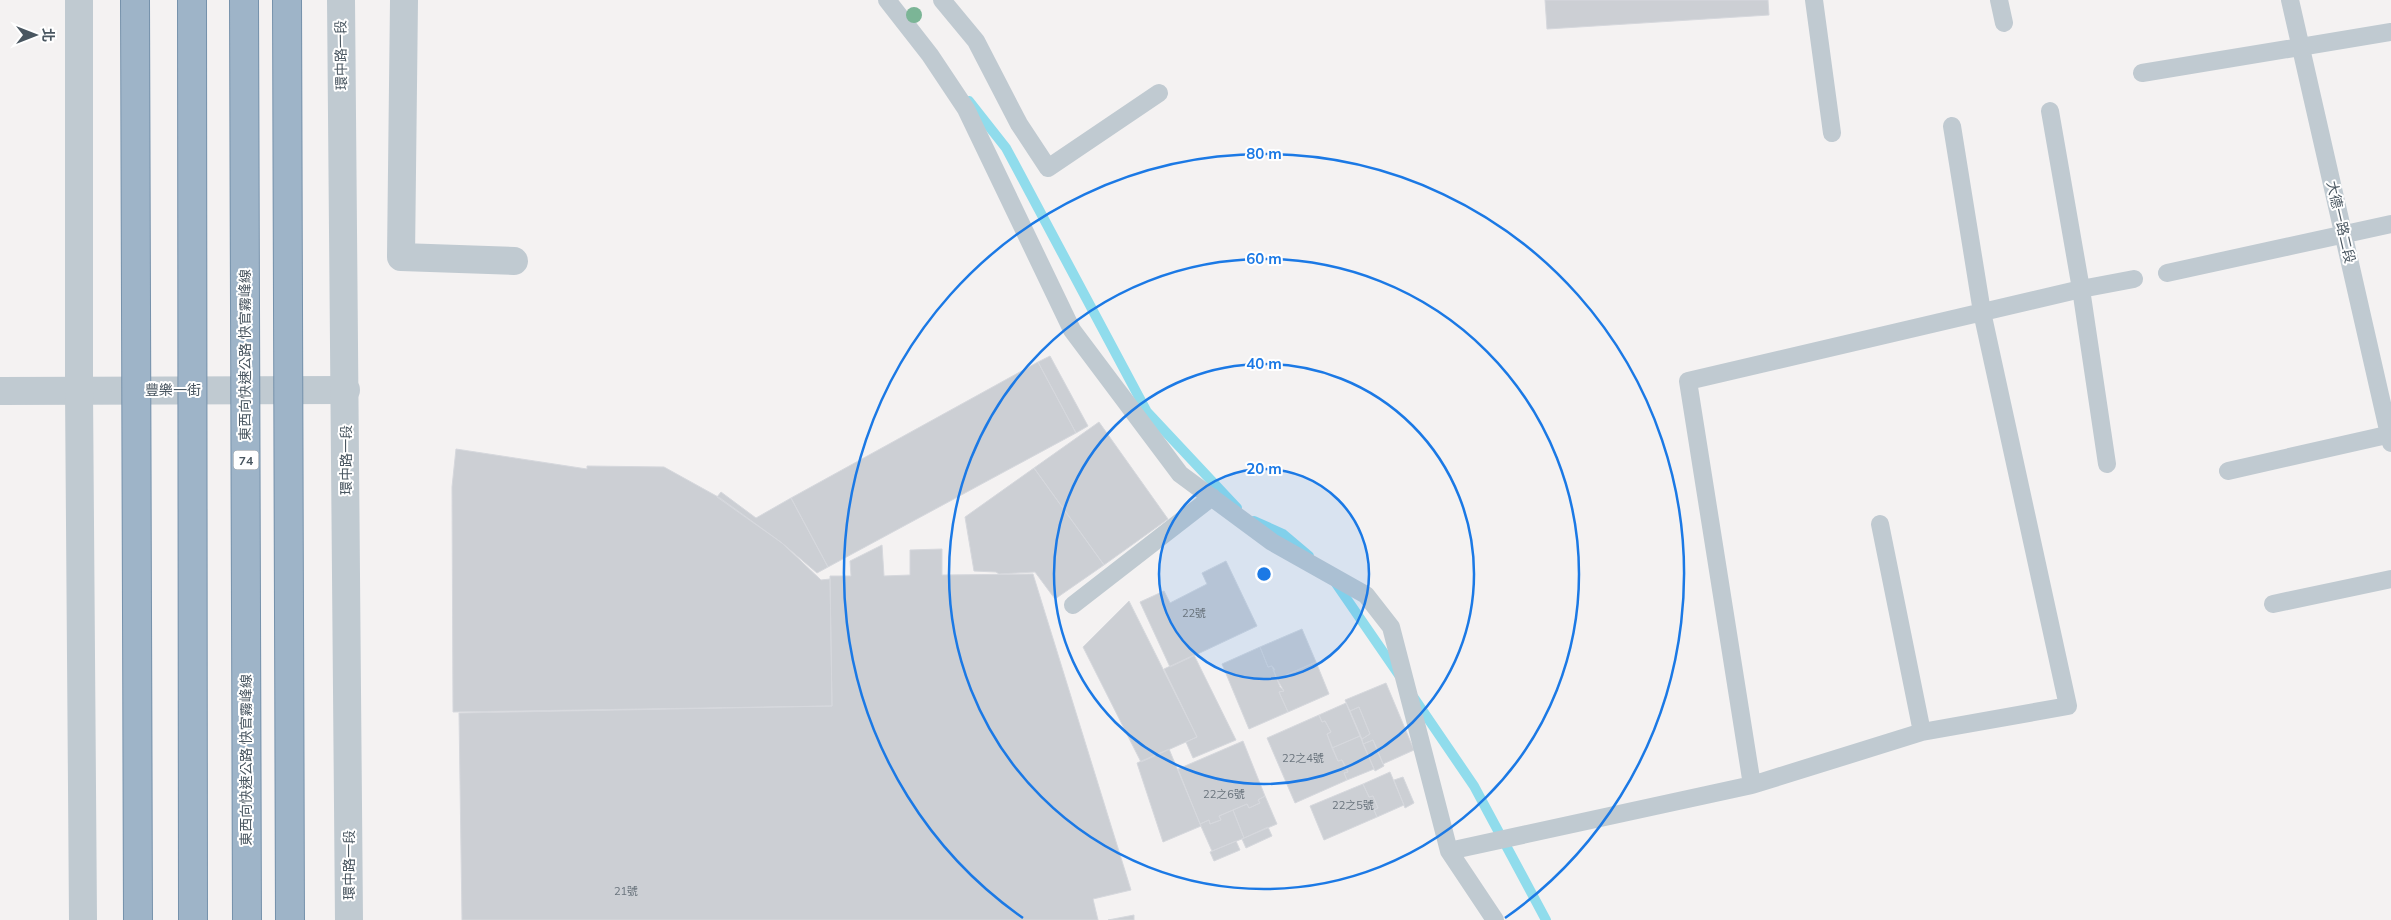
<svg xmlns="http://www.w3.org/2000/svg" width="2391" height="920" font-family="Mulish,'Noto Sans TC',sans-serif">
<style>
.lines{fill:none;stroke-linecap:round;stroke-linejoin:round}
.stream{stroke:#90dcec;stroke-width:10}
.building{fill:#cccfd4;stroke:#d6d8dd}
.service{stroke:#c0cad1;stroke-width:18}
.minor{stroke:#c0cad1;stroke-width:28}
.tertiary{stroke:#c0cad1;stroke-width:28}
.trunk-bridge-casing{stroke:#7591ab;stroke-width:30;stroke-linecap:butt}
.trunk-bridge{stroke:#9eb4c8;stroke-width:28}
.tree{fill:#7bb596}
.ring{fill:none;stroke:#1b79e5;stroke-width:2.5}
.labels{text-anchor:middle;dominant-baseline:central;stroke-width:4;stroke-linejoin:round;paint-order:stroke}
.number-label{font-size:11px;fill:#6a747d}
.shield{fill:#fff;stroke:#808990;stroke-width:1}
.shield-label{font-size:12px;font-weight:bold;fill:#495660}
.street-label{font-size:14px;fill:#495660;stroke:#fff}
.centre{fill:#1b79e5;stroke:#fff;stroke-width:2.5}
.ring-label{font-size:15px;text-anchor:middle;font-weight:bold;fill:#1b79e5;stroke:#fff;stroke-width:4;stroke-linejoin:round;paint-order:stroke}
</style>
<rect width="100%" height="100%" fill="#f4f2f2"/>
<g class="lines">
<path class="stream" d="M 969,101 L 1006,148 L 1147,412 L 1237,508
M 1254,521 L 1283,534 L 1309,556
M 1335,582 L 1399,675
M 1414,698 L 1474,786 L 1546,920"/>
</g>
<path class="building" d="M 1545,0 L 1768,0 L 1769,15 L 1547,29 Z
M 1050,356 L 1088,426 L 1076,433 L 1038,362 Z
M 1038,362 L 1076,433 L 828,567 L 791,498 Z
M 1099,422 L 1168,519 L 1104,565 L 1034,468 Z
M 456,449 L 587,469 L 587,466 L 664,467 L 720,498 L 782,543 L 821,580 L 830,579 L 832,706 L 453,712 L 452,487 Z
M 1034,468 L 1104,565 L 1055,599 L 1035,572 L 999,574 L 996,572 L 974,571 L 965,517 Z
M 721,492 L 756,518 L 791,498 L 828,567 L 817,573 L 782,543 L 717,497 Z
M 882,545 L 884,576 L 910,575 L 910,550 L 942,549 L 942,575 L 1033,574 L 1131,890 L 1093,899 L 1098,920 L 462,920 L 459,713 L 832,706 L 830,576 L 851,576 L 850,561 Z
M 1226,561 L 1257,626 L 1170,667 L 1140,602 L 1164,591 L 1170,603 L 1207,584 L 1202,573 Z
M 1129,601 L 1197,737 L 1141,762 L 1083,647 Z
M 1302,629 L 1316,662 L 1277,679 L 1273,670 L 1275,670 L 1272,666 L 1268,667 L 1260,647 Z
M 1260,647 L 1268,667 L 1272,666 L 1280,687 L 1284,691 L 1279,692 L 1288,712 L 1249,729 L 1222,664 Z
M 1194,655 L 1236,740 L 1193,758 L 1186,742 L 1197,737 L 1164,669 Z
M 1316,662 L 1329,694 L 1288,712 L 1279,692 L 1284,691 L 1277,679 Z
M 1386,683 L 1414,750 L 1383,764 L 1373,740 L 1363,744 L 1362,739 L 1370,734 L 1359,707 L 1350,711 L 1345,700 Z
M 1346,703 L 1360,736 L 1332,748 L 1327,734 L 1331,732 L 1325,721 L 1322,722 L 1319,715 Z
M 1359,707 L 1370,734 L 1362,739 L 1350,711 Z
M 1319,715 L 1322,722 L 1325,721 L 1331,732 L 1327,734 L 1338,761 L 1342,760 L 1348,772 L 1344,773 L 1347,780 L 1295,803 L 1267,738 Z
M 1360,736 L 1374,769 L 1347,780 L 1344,773 L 1348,772 L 1342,760 L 1338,761 L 1332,748 Z
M 1373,740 L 1384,766 L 1375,771 L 1363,744 Z
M 1243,741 L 1265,796 L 1258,800 L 1260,803 L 1249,808 L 1247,804 L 1219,816 L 1221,820 L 1210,824 L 1209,820 L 1200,824 L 1178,769 Z
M 1169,749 L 1201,826 L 1163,842 L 1137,763 Z
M 1390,772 L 1404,805 L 1377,817 L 1374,810 L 1378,808 L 1373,796 L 1369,797 L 1363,784 Z
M 1403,777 L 1414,803 L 1405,808 L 1394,780 Z
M 1363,784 L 1369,797 L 1373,796 L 1378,808 L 1374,810 L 1377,817 L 1324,840 L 1310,806 Z
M 1265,796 L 1277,824 L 1244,838 L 1233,810 L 1247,804 L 1249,808 L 1260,803 L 1258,800 Z
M 1233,810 L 1244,838 L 1212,851 L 1200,824 L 1209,820 L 1210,824 L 1221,820 L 1219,816 Z
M 1268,827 L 1272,836 L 1246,848 L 1242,839 Z
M 1236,841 L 1240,850 L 1214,861 L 1210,852 Z
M 1134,915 L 1134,920 L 1108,920 Z"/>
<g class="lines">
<path class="service" d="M 887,0 L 930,55 L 966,109 L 1072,330 L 1180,474 L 1272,542 L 1366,595 L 1391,627 L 1449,851 L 1495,920
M 942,0 L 976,41 L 1019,124 L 1048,168 L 1159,93
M 1814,0 L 1832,133
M 1999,0 L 2004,23
M 2290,0 L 2391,443
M 2142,73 L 2391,32
M 2050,111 L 2081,289 L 2107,464
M 2167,273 L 2391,224
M 2228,471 L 2391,434
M 1880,524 L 1922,732
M 2273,604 L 2391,579
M 1073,605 L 1212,497
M 1752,785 L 1922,732 L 2068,706 L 1982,312 L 1952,126
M 1449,851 L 1752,785 L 1688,381 L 2081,289 L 2134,279"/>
<path class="minor" d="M 404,0 L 401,257 L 514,261
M 0,391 L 346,390"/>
<path class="tertiary" d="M 79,0 L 79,391 L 83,920
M 341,0 L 349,920"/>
<g class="trunk-bridge-casing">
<path id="trunk-bridge" d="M 135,0 L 138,920
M 192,0 L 193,920
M 244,0 L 247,920
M 287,0 L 290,920"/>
</g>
<use href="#trunk-bridge" class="trunk-bridge"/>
</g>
<circle class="tree" cx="914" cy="15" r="8"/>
<circle cx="1264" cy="574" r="105" fill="#1b79e5" fill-opacity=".12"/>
<g class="ring">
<circle cx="1264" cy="574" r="105"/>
<circle cx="1264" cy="574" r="210"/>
<circle cx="1264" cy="574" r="315"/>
<path d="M1023 918A420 420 0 1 1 1505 918"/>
</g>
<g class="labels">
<g class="number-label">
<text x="1194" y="613">22號</text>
<text x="1303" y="758">22之4號</text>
<text x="1224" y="794">22之6號</text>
<text x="1353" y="805">22之5號</text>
<text x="626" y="891">21號</text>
</g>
<rect class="shield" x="233.5" y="450.5" width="25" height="19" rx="4"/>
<g class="shield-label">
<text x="246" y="460">74</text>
</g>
<g class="street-label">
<text transform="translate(341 55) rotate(-91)">環中路一段</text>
<text transform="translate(2341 222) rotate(77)">大德一路二段</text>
<text transform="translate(245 355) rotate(-90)">東西向快速公路 快官霧峰線</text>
<text x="173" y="390">豐樂一街</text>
<text transform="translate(346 460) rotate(-90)">環中路一段</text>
<text transform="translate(246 760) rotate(-90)">東西向快速公路 快官霧峰線</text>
<text transform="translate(349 865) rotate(-90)">環中路一段</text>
</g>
</g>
<circle cx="1264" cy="574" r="8" class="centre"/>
<g class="ring-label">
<text x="1264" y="159">80 m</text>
<text x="1264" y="264">60 m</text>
<text x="1264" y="369">40 m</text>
<text x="1264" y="474">20 m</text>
</g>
<g transform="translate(35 35) rotate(90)" stroke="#ffffff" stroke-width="4" paint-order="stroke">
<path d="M0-4L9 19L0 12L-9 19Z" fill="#495660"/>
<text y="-8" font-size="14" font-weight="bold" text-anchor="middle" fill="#495660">北</text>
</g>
</svg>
